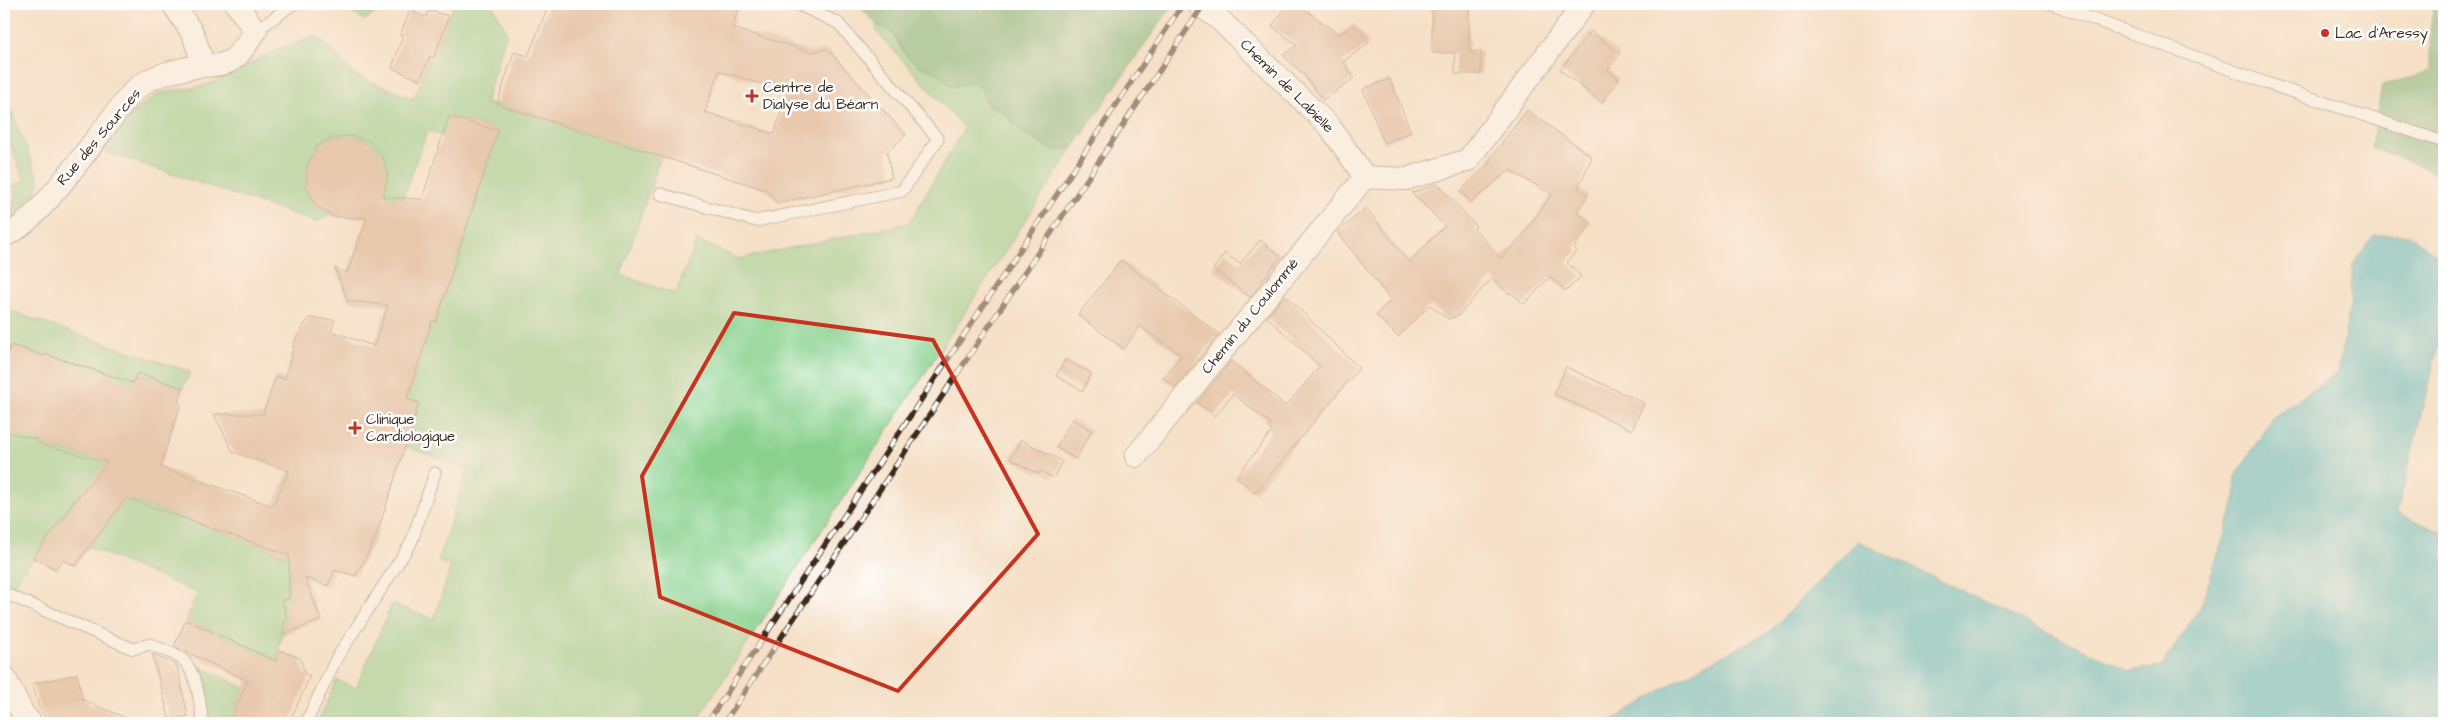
<svg xmlns="http://www.w3.org/2000/svg" width="2448" height="727" font-family="'Architects Daughter',sans-serif">
<style>
.green{fill:#89d18d;stroke:#627e56}
.forest{fill:#6eb378;stroke:#546e4b}
.water{fill:#51bec9;stroke:#467474}
.building{fill:#d8ad91;fill-rule:evenodd}
.lines{fill:none;stroke-linecap:round;stroke-linejoin:round}
.lane-casing{stroke:#988572;stroke-width:13}
.street-casing{stroke:#988572;stroke-width:24}
.lane{stroke:#fff;stroke-width:11}
.street{stroke:#fff;stroke-width:22}
.rail-casing{stroke:#3b2a1e;stroke-width:5.5}
.rail{stroke:#fff;stroke-width:4;stroke-dasharray:11;stroke-linecap:butt}
.marked{fill:none;stroke:#c8321e;stroke-width:4;stroke-linejoin:round}
.poi-dot{fill:#c8321e;stroke:#fff;stroke-width:2}
.labels{text-anchor:middle;dominant-baseline:central;stroke-width:5;stroke-linejoin:round;paint-order:stroke}
.poi-label{font-size:15px;fill:#3b2a1e;stroke:#fff;text-anchor:start}
.street-label{font-size:15px;fill:#3b2a1e;stroke:#fff}
</style>
<rect width="100%" height="100%" fill="#fff"/>
<filter id="ink" filterUnits="userSpaceOnUse"><feTurbulence type="fractalNoise" baseFrequency=".02" numOctaves="2"/><feDisplacementMap in="SourceGraphic" scale="10" xChannelSelector="R" yChannelSelector="G"/><feConvolveMatrix kernelMatrix="1 2 1 2 8 2 1 2 1" color-interpolation-filters="sRGB"/></filter>
<filter id="wash" filterUnits="userSpaceOnUse"><feTurbulence type="fractalNoise" baseFrequency=".0096" numOctaves="4" result="noise"/><feDisplacementMap in="SourceGraphic" scale="20" xChannelSelector="R" yChannelSelector="G"/><feGaussianBlur stdDeviation="1.12" result="paint"/><feColorMatrix in="noise" values="0 0 0 0 0 0 0 0 0 0 0 0 0 0 0 0 0 1.4 0 .05"/><feComposite in="paint" operator="in"/></filter>
<g filter="url(#wash)">
<rect width="100%" height="100%" fill="#f5e0c7"/>
<path class="green" d="M 367,4 L 388,4 L 365,20 L 352,13 Z
M 454,4 L 492,4 L 507,32 L 485,103 L 497,104 L 661,156 L 621,275 L 675,294 L 697,240 L 739,259 L 909,223 L 964,128 L 877,32 L 876,24 L 892,33 L 907,56 L 920,66 L 938,73 L 952,86 L 970,83 L 981,87 L 986,103 L 1003,112 L 1019,130 L 1054,151 L 1073,148 L 695,723 L 317,723 L 337,680 L 356,688 L 392,604 L 434,619 L 451,566 L 438,561 L 468,469 L 405,446 L 419,403 L 407,399 L 432,321 L 436,322 L 498,131 L 449,116 L 442,136 L 427,131 L 403,198 L 398,198 L 394,201 L 384,194 L 377,154 L 379,151 L 369,141 L 355,137 L 353,140 C 317,121 292,181 316,206 C 320,209 325,212 329,215 L 317,222 L 100,150 L 129,115 L 159,93 L 199,87 L 214,82 L 281,48 L 318,36 L 355,75 L 414,99 L 430,56 L 434,56 Z
M 4,92 L 40,182 L 23,215 L 4,223 L 4,211 L 13,207 L 17,196 L 13,186 L 25,181 L 4,128 Z
M 4,309 L 190,372 L 183,388 L 137,373 L 132,388 L 99,372 L 45,354 L 44,356 L 11,345 L 4,364 Z
M 4,385 L 30,395 L 29,399 L 83,415 L 81,421 L 117,433 L 111,450 L 118,453 L 75,500 L 13,586 L 4,581 L 4,431 L 39,439 L 39,444 L 87,457 L 94,432 L 4,409 Z
M 126,498 L 291,556 L 289,563 L 289,598 L 282,601 L 286,616 L 276,661 L 186,620 L 197,593 L 89,547 Z
M 196,665 L 245,688 L 230,723 L 209,723 L 204,683 Z"/>
<path class="forest" d="M 857,4 L 973,4 L 983,12 L 988,4 L 1173,4 L 1073,148 L 1054,151 L 1019,130 L 1003,112 L 986,103 L 981,87 L 969,83 L 952,86 L 938,73 L 920,66 L 907,56 L 892,33 L 876,24 Z
M 2434,4 L 2444,4 L 2444,180 L 2421,166 L 2371,147 L 2382,86 L 2430,71 L 2430,29 Z"/>
<path class="water" d="M 2374,235 L 2409,235 L 2444,260 L 2444,321 L 2397,513 L 2444,533 L 2444,723 L 1608,723 L 1686,675 L 1769,632 L 1858,541 L 2129,671 L 2162,666 L 2201,606 L 2235,502 L 2236,476 L 2272,418 L 2338,372 L 2350,306 L 2353,264 Z"/>
<g id="blocks">
<path class="building" d="M 549,4 L 740,4 L 732,28 L 811,52 L 827,49 L 906,135 L 887,152 L 892,178 L 778,203 L 766,190 L 497,104 L 514,52 L 528,56 ZM 719,71 L 788,92 L 774,134 L 705,112 Z
M 1289,4 L 1298,4 L 1339,35 L 1354,24 L 1369,43 L 1343,62 L 1354,78 L 1323,100 L 1305,76 L 1283,55 L 1297,45 L 1272,26 Z
M 1432,4 L 1469,4 L 1469,52 L 1481,51 L 1481,74 L 1455,74 L 1455,53 L 1432,53 Z
M 410,11 L 426,17 L 429,11 L 449,16 L 434,57 L 430,56 L 420,80 L 392,68 L 403,35 L 400,35 Z
M 1591,31 L 1620,54 L 1608,70 L 1619,79 L 1602,103 L 1560,70 Z
M 1390,79 L 1411,132 L 1384,143 L 1363,89 Z
M 1527,110 L 1592,157 L 1578,188 L 1588,195 L 1577,212 L 1591,222 L 1574,248 L 1577,251 L 1567,262 L 1581,276 L 1566,291 L 1550,277 L 1524,304 L 1510,292 L 1509,294 L 1492,278 L 1458,316 L 1448,319 L 1430,305 L 1398,337 L 1376,315 L 1391,300 L 1337,232 L 1366,208 L 1409,262 L 1445,226 L 1412,193 L 1438,184 L 1476,226 L 1474,228 L 1501,258 L 1523,235 L 1552,194 L 1509,170 L 1471,203 L 1460,191 L 1491,161 L 1489,160 Z
M 449,116 L 498,131 L 436,322 L 432,321 L 407,399 L 419,403 L 376,537 L 356,576 L 335,570 L 328,586 L 305,578 L 321,620 L 282,635 L 286,616 L 282,600 L 289,598 L 289,555 L 126,498 L 75,566 L 63,560 L 56,569 L 33,558 L 75,500 L 108,462 L 39,444 L 39,440 L 4,431 L 4,364 L 11,345 L 44,356 L 45,354 L 133,383 L 137,373 L 183,388 L 178,403 L 181,404 L 160,467 L 273,506 L 289,471 L 233,452 L 214,414 L 263,414 L 276,376 L 285,379 L 296,338 L 309,318 L 335,320 L 331,331 L 374,346 L 388,305 L 348,301 L 335,268 L 347,273 L 367,218 L 333,217 L 316,205 L 306,187 L 307,167 L 317,146 L 331,138 L 351,136 L 369,141 L 382,155 L 388,175 L 383,197 L 422,199 Z
M 1260,240 L 1281,256 L 1250,297 L 1213,269 L 1225,253 L 1240,264 Z
M 1121,260 L 1219,334 L 1176,387 L 1163,378 L 1181,355 L 1140,326 L 1124,349 L 1078,315 Z
M 1285,295 L 1359,368 L 1255,493 L 1236,477 L 1272,431 L 1268,428 L 1271,424 L 1233,394 L 1215,416 L 1197,403 L 1231,361 L 1286,406 L 1320,366 L 1267,317 Z
M 1065,360 L 1091,373 L 1083,391 L 1056,376 Z
M 1566,367 L 1644,403 L 1632,430 L 1554,394 Z
M 1072,419 L 1092,430 L 1076,459 L 1056,448 Z
M 1021,440 L 1062,461 L 1053,478 L 1041,471 L 1039,474 L 1010,459 Z
M 186,620 L 276,661 L 279,650 L 300,658 L 305,674 L 310,676 L 289,723 L 229,723 L 248,681 L 174,646 Z
M 152,654 L 177,666 L 188,716 L 170,721 Z
M 77,674 L 83,700 L 138,723 L 51,723 L 39,708 L 33,684 Z"/>
</g>
</g>
<g filter="url(#ink)">
<use href="#blocks" fill-opacity="0" stroke="#988572" stroke-width="1"/>
<g class="lines">
<g class="lane-casing">
<path id="lane" d="M 2052,4 L 2269,84 L 2444,142
M 256,31 L 293,4
M 660,194 L 756,221 L 902,191 L 938,139 L 838,23 L 797,4
M 4,593 L 133,649 L 150,644 C 160,649 178,654 185,662 C 198,677 200,705 203,723
M 306,723 L 336,659 L 411,543 L 435,473"/>
</g>
<g class="street-casing">
<path id="street" d="M 173,4 L 193,34 L 204,66
M 1198,4 L 1219,19 L 1330,127 L 1365,177 L 1406,179 L 1468,160 L 1584,4
M 4,235 C 37,229 107,119 135,90 C 151,74 181,69 202,66 C 210,65 221,66 228,62 C 240,57 248,41 256,31 L 236,4
M 1136,456 L 1365,177
M 4,676 L 23,714 L 31,723"/>
</g>
<use href="#lane" class="lane"/>
<use href="#street" class="street"/>
<g class="rail-casing">
<path id="rail" d="M 707,723 L 1183,4
M 724,723 L 1204,4"/>
</g>
<use href="#rail" class="rail"/>
</g>
</g>
<path d="M0 0H2448V727H0ZM 734,313 L 933,340 L 1038,534 L 898,691 L 660,597 L 642,476 Z" fill="#f5e0c7" fill-opacity=".55" fill-rule="evenodd"/>
<path class="marked" d="M 734,313 L 933,340 L 1038,534 L 898,691 L 660,597 L 642,476 Z"/>
<g class="poi-dot">
<circle cx="2325" cy="33" r="5"/>
<path d="M749.5 88.5h5v5h5v5h-5v5h-5v-5h-5v-5h5z"/>
<path d="M352.5 420.5h5v5h5v5h-5v5h-5v-5h-5v-5h5z"/>
</g>
<g class="labels">
<g class="poi-label">
<text x="2335" y="33">Lac d'Aressy</text>
<text x="763" y="87">Centre de<tspan x="763" dy="17">Dialyse du Béarn</tspan></text>
<text x="366" y="419">Clinique<tspan x="366" dy="17">Cardiologique</tspan></text>
</g>
<g class="street-label">
<text transform="translate(1287 86) rotate(45)">Chemin de Labielle</text>
<text transform="translate(99 137) rotate(-50)">Rue des Sources</text>
<text transform="translate(1250 316) rotate(-51)">Chemin du Coulommé</text>
</g>
</g>
<rect width="2448" height="727" fill="none" stroke="#fff" stroke-width="20"/>
</svg>
